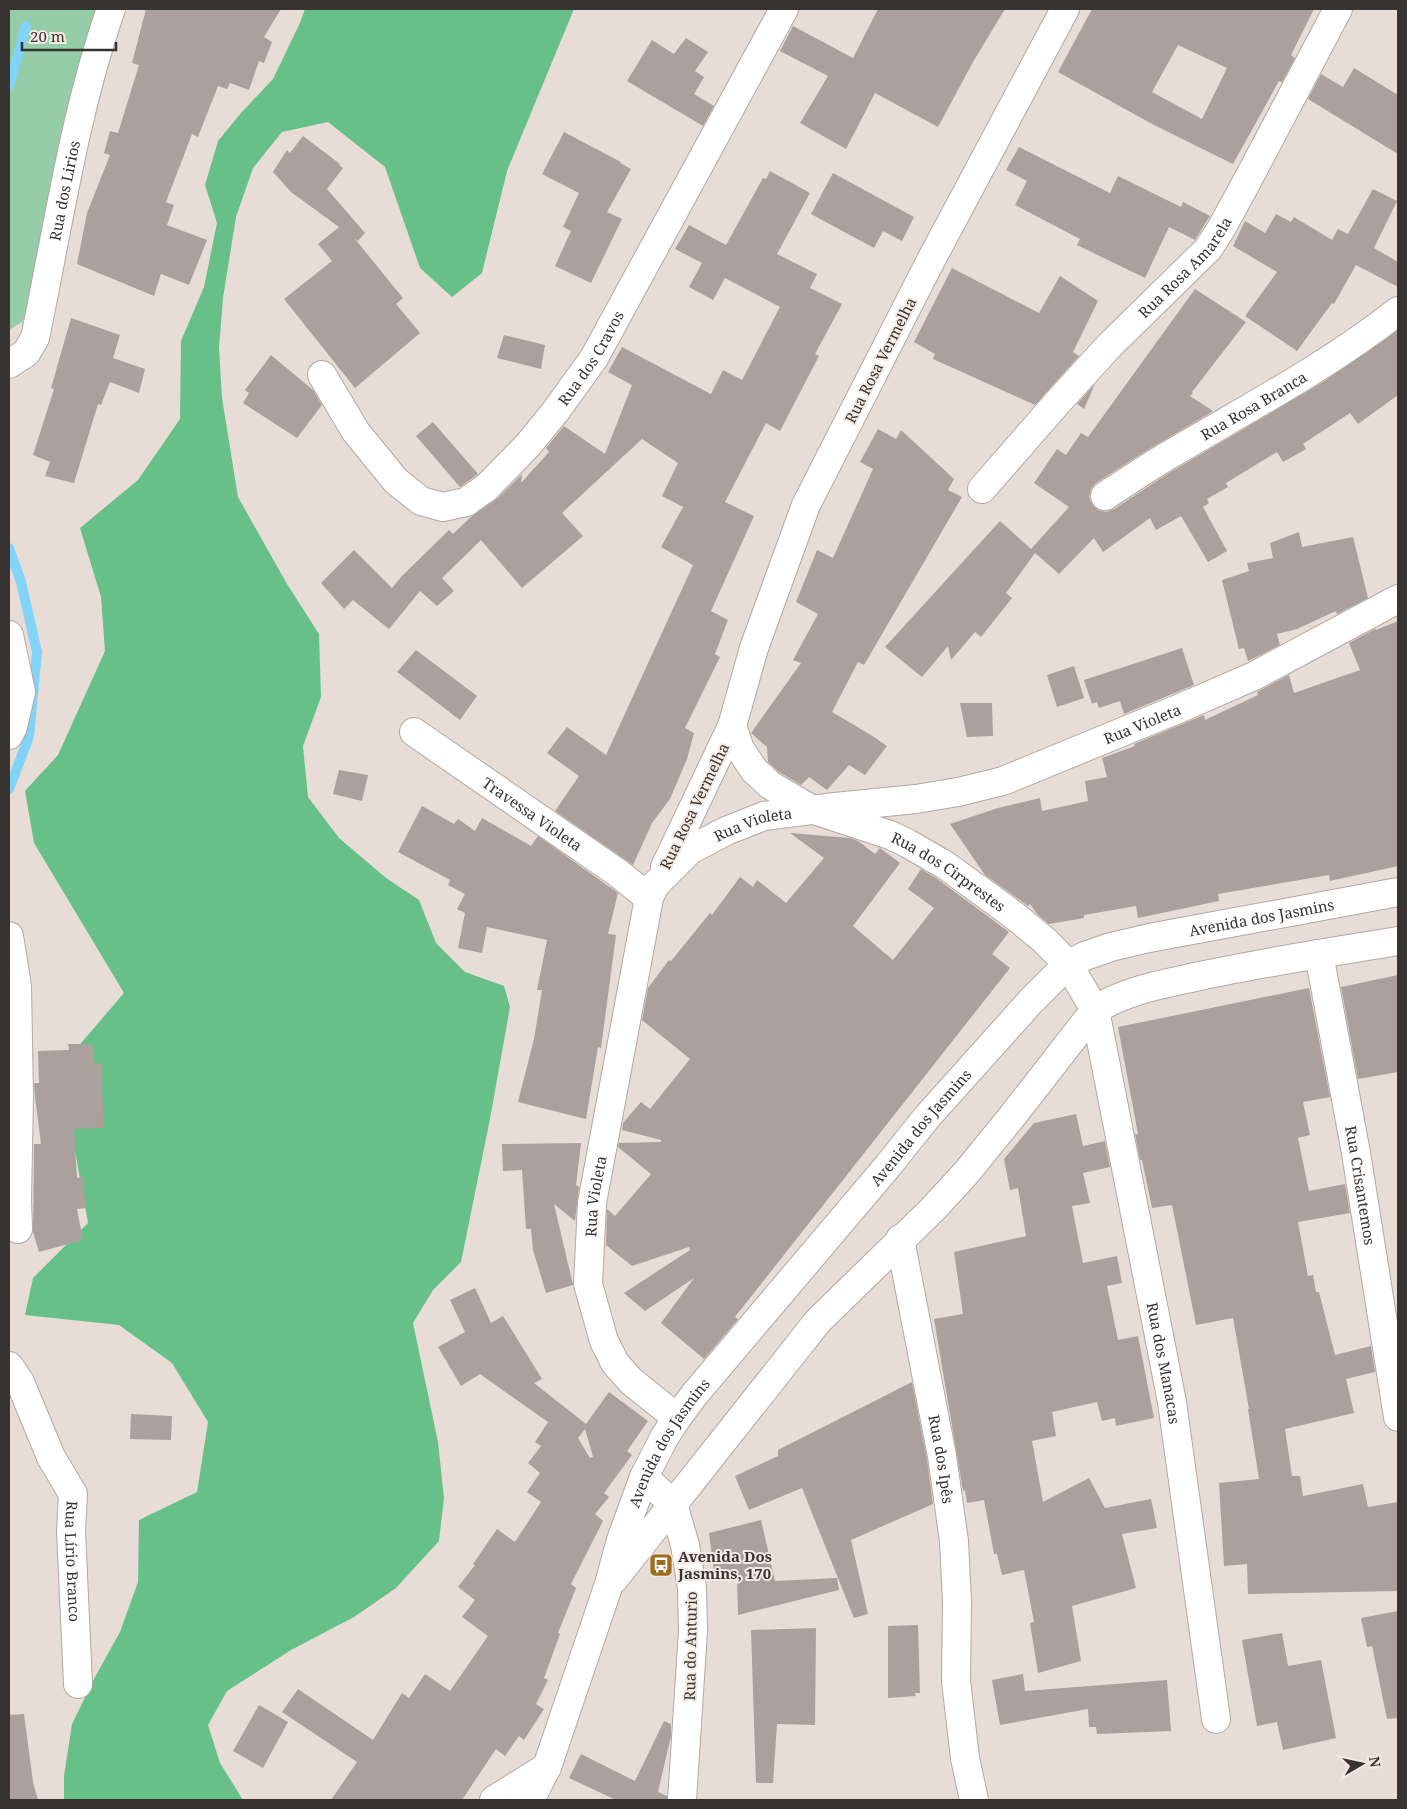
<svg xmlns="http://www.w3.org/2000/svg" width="1407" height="1809" font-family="'Noto Serif',serif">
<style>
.green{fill:#94cda7}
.forest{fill:#66c088}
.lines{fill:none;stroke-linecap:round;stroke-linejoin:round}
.stream{stroke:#81d3f8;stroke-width:10}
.building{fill:#aba09b;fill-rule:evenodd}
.minor-casing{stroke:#b2a8a1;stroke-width:30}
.tertiary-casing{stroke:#b2a8a1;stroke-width:30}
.minor{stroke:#fff;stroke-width:28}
.tertiary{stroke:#fff;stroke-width:28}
.labels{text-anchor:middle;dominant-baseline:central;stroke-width:4;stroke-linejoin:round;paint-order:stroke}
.street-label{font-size:15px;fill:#373330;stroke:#f4eae3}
.poi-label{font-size:15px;font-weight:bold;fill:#373330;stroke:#f4eae3;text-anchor:start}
</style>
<rect width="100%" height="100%" fill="#e7ddd6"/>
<path class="green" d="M 9,9 L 98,9 L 89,31 L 76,75 L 58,154 L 35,296 L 22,322 L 9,330 Z"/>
<path class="forest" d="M 305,9 L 574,9 L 507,171 L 482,273 L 452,297 L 420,268 L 385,167 L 328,122 L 282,132 L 253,168 L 236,217 L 223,298 L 219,348 L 222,398 L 238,497 L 287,584 L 319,634 L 321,697 L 303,746 L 308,797 L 339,838 L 386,878 L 419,900 L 436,943 L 465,972 L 504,986 L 510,1007 L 490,1119 L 461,1262 L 433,1290 L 413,1323 L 438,1442 L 444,1498 L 439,1541 L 396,1588 L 354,1617 L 291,1650 L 227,1691 L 208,1725 L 220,1763 L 243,1800 L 64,1800 L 64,1776 L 72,1724 L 95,1677 L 120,1632 L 138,1582 L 139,1520 L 197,1492 L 208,1422 L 172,1363 L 119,1325 L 25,1315 L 33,1278 L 88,1223 L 72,1134 L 57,1071 L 124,993 L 34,843 L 25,791 L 58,755 L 105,651 L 101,597 L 80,528 L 138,480 L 180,419 L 181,341 L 204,287 L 217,223 L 205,185 L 218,141 L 241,113 L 273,79 L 300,23 Z"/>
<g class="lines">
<path class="stream" d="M 9,86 L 26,26
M 9,548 L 21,582 L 37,652 L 29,737 L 9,789"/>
</g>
<path class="building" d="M 146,9 L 281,9 L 264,37 L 272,42 L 264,63 L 259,61 L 249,90 L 230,83 L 227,89 L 218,86 L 198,137 L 192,134 L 166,202 L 174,205 L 167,225 L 207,240 L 189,285 L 161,274 L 154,296 L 77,264 L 87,213 L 110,155 L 104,153 L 110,131 L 118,133 L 139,65 L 132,63 Z
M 878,9 L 1005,9 L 973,62 L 938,127 L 875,93 L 846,149 L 800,123 L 828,76 L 780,51 L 793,26 L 853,58 Z
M 1092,9 L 1314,9 L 1291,55 L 1295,58 L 1282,82 L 1279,81 L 1233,164 L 1154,125 L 1058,72 ZM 1178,45 L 1227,68 L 1202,119 L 1152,92 Z
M 686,38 L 708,52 L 695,71 L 704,77 L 694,94 L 714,106 L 703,126 L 627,81 L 652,40 L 674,54 Z
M 1354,68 L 1398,95 L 1398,154 L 1308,99 L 1321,74 L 1343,87 Z
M 564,132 L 621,162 L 620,163 L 631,169 L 607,212 L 622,219 L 591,283 L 555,266 L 571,231 L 563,227 L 579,193 L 542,174 Z
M 303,136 L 340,164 L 339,165 L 343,168 L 327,189 L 365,233 L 358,241 L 355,239 L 403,298 L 396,304 L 420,333 L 355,388 L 284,299 L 332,261 L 318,244 L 339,227 L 291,192 L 273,172 L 287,150 L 290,153 Z
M 1019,147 L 1110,193 L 1118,176 L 1181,207 L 1183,202 L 1210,216 L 1195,240 L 1169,227 L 1145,278 L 1077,245 L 1080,239 L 1015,205 L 1027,181 L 1006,170 Z
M 770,171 L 810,193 L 777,254 L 817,274 L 810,288 L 842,304 L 815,354 L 819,356 L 780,431 L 766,423 L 725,502 L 754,516 L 711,611 L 728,620 L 715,654 L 720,657 L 685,728 L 694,733 L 687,759 L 670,799 L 652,823 L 633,865 L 555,811 L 579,776 L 547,753 L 567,727 L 606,755 L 693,565 L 661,547 L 683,507 L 662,496 L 678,463 L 642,439 L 562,513 L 583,536 L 522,588 L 481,540 L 442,578 L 454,591 L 437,606 L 420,591 L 389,629 L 353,600 L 344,609 L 321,583 L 354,550 L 392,588 L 402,576 L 449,530 L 453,534 L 472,516 L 498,498 L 522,474 L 521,483 L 549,452 L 546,448 L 564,426 L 605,454 L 632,385 L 608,372 L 622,347 L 711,394 L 723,370 L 742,380 L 780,307 L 725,278 L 713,300 L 689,287 L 702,263 L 675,249 L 689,225 L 726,245 L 763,178 L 766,179 Z
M 833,173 L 914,217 L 902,241 L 883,231 L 874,248 L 811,214 Z
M 1373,189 L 1397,201 L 1374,248 L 1398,262 L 1398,287 L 1356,265 L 1334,304 L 1332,303 L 1297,351 L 1245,316 L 1277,272 L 1233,246 L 1245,221 L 1265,233 L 1276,214 L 1291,222 L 1294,217 L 1332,240 L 1338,229 L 1348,234 Z
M 952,268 L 1039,313 L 1060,276 L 1098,301 L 1073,352 L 1079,356 L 1035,405 L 933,359 L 935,354 L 914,342 Z
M 1195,289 L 1246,322 L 1192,392 L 1193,393 L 1190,396 L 1213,411 L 1144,452 L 1096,483 L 1091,489 L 1089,497 L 1092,504 L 1098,510 L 1106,512 L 1114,509 L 1169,473 L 1323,382 L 1398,330 L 1398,395 L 1358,424 L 1350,413 L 1303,444 L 1306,449 L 1283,462 L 1277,452 L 1226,483 L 1228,487 L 1207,499 L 1209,503 L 1203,507 L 1227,551 L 1208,562 L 1181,516 L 1156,530 L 1150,518 L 1103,552 L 1094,538 L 1059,574 L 1035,553 L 1006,593 L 1012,598 L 981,637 L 975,632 L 951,660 L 948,646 L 922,677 L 885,647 L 1000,521 L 1031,549 L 1069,507 L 1034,483 L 1057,449 L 1066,455 L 1081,433 L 1088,437 Z
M 71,318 L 120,335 L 113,358 L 145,369 L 139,393 L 110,382 L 101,405 L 98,404 L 74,483 L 45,476 L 50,462 L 33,455 L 54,389 L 51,388 Z
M 504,335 L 545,345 L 541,369 L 497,358 Z
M 271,355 L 313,390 L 322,405 L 297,438 L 243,403 L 249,393 L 245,390 Z
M 1095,384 L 1084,409 L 1077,404 Z
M 433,422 L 478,474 L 460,487 L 416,436 Z
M 878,429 L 896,439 L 901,430 L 954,479 L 948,490 L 962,497 L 864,665 L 858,662 L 832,712 L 871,735 L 887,746 L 865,775 L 849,765 L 827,790 L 809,777 L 801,785 L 779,772 L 768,762 L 767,747 L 751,733 L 801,663 L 793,660 L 818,614 L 796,602 L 817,550 L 833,558 L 873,469 L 860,462 Z
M 1299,532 L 1302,547 L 1353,537 L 1368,598 L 1337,614 L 1336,611 L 1297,629 L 1277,634 L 1280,645 L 1248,661 L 1244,648 L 1239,649 L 1222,580 L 1249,571 L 1247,563 L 1273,558 L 1270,543 Z
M 1398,621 L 1398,866 L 1330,881 L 1329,875 L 1218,894 L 1219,901 L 1138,918 L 1136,906 L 1084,915 L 1084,918 L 1049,924 L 1037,914 L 1030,904 L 1028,906 L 985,875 L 950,824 L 998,808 L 1040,798 L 1042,811 L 1088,801 L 1085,781 L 1107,777 L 1102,758 L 1135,746 L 1134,744 L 1204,715 L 1205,720 L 1258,695 L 1257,692 L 1289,675 L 1294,693 L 1360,670 L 1349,643 L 1375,629 L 1376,630 Z
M 1182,648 L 1194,685 L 1124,714 L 1120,701 L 1099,708 L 1097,702 L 1092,704 L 1084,680 Z
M 416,650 L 477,696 L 460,720 L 397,672 Z
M 1074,666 L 1084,698 L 1057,707 L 1047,675 Z
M 960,703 L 992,703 L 993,736 L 967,737 Z
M 339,770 L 368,775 L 362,801 L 333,794 Z
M 422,806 L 454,824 L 458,819 L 475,831 L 482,818 L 531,846 L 538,836 L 618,893 L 608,934 L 616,935 L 601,1048 L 598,1047 L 586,1119 L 518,1102 L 534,1039 L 542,990 L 537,990 L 547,940 L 487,927 L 482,953 L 458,948 L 465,913 L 457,909 L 465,894 L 448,885 L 450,880 L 398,852 Z
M 790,833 L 850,838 L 858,841 L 875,854 L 880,848 L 900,863 L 853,926 L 893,960 L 934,908 L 908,889 L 921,869 L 936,878 L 1009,932 L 992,954 L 1010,968 L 735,1317 L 738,1319 L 704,1359 L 661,1323 L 694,1278 L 645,1311 L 624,1293 L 690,1250 L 689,1247 L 632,1266 L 606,1245 L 607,1209 L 615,1216 L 651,1174 L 618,1147 L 619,1143 L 661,1142 L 661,1140 L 622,1130 L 623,1123 L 641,1102 L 650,1109 L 690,1059 L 642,1020 L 648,988 L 669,960 L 671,961 L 710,913 L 712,915 L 740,877 L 753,887 L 757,880 L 786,903 L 824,858 Z
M 1398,975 L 1398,1072 L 1358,1079 L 1341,987 Z
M 1309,988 L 1330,1097 L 1303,1102 L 1310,1135 L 1298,1138 L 1309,1191 L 1345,1184 L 1350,1213 L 1298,1222 L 1308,1276 L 1313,1275 L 1316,1292 L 1319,1292 L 1335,1355 L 1371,1346 L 1375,1372 L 1346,1379 L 1354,1413 L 1285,1429 L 1292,1476 L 1300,1476 L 1303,1496 L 1363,1484 L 1368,1507 L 1398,1502 L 1398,1591 L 1248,1594 L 1247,1564 L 1224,1566 L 1219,1483 L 1259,1479 L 1248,1409 L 1249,1409 L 1233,1318 L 1196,1325 L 1172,1205 L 1152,1208 L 1142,1160 L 1140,1160 L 1135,1134 L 1138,1134 L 1118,1027 Z
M 68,1044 L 92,1044 L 95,1064 L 101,1063 L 104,1128 L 74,1129 L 77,1178 L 83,1177 L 86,1208 L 77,1209 L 83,1240 L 39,1252 L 33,1232 L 34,1144 L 41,1144 L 35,1097 L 34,1083 L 39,1083 L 38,1051 L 69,1050 Z
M 1076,1114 L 1083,1146 L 1105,1141 L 1110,1167 L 1083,1173 L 1090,1203 L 1072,1206 L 1083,1263 L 1117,1256 L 1122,1283 L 1107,1286 L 1118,1340 L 1138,1336 L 1154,1418 L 1116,1426 L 1115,1418 L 1102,1421 L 1097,1402 L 1052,1412 L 1056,1436 L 1032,1441 L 1043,1502 L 1089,1478 L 1105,1508 L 1151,1499 L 1157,1528 L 1122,1534 L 1136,1588 L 1072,1606 L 1081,1661 L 1038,1673 L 1030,1623 L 1034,1622 L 1024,1570 L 1002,1575 L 997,1554 L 994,1554 L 984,1500 L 967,1503 L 965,1490 L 963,1491 L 934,1319 L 963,1314 L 954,1252 L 1026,1236 L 1018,1188 L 1010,1190 L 1004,1159 L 1034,1123 Z
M 581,1143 L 576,1185 L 579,1187 L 575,1221 L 554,1204 L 573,1285 L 546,1293 L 533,1250 L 531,1229 L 526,1229 L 522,1170 L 503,1171 L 502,1144 Z
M 475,1288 L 491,1323 L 503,1316 L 542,1379 L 534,1383 L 586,1424 L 609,1392 L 648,1421 L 627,1451 L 632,1455 L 604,1493 L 609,1497 L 595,1514 L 603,1521 L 571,1584 L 576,1588 L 558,1633 L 560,1634 L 544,1678 L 548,1680 L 536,1704 L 544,1709 L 524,1740 L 519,1736 L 505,1756 L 496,1749 L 462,1800 L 331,1800 L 357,1762 L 282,1712 L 298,1689 L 373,1740 L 402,1693 L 409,1698 L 425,1674 L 450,1691 L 488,1636 L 462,1617 L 475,1600 L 458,1587 L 475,1565 L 473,1564 L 497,1529 L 515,1542 L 541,1502 L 527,1492 L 540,1473 L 528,1463 L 541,1446 L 535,1442 L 548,1422 L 480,1374 L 461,1386 L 438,1347 L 465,1332 L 450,1300 ZM 585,1429 L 593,1457 L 590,1458 L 578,1438 Z
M 912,1382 L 927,1459 L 933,1504 L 851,1540 L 868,1614 L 854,1618 L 802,1488 L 749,1510 L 735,1476 L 778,1456 L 778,1450 Z
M 131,1414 L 172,1416 L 171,1440 L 130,1439 Z
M 761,1520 L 775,1581 L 837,1578 L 839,1590 L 738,1615 L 737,1577 L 720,1581 L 719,1578 L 715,1579 L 709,1533 Z
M 1398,1611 L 1398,1718 L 1387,1719 L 1372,1646 L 1367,1647 L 1361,1618 Z
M 918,1625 L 920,1693 L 915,1693 L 916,1696 L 888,1698 L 888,1626 Z
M 816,1628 L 815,1725 L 777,1724 L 773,1783 L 756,1783 L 751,1630 Z
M 1282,1633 L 1288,1666 L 1321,1660 L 1336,1738 L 1283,1750 L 1277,1722 L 1257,1726 L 1242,1640 Z
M 1023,1674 L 1025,1691 L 1167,1680 L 1171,1731 L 1097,1734 L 1096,1727 L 1089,1727 L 1088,1709 L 1000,1725 L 992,1680 Z
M 259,1705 L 288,1722 L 263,1768 L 233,1751 Z
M 24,1714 L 33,1782 L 38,1800 L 9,1800 L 9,1715 Z
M 664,1721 L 671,1724 L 671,1736 L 658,1792 L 667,1796 L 667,1800 L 616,1800 L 569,1778 L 581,1754 L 635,1781 Z"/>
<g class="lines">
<g class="minor-casing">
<g id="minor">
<path id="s1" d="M 1065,9 L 931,260 L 806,505 L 754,648 L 732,726 L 740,749 L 754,770 L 770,785 L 811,809 L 890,835 L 907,843 L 945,865 L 1015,916 L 1044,940 L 1068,964 L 1095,1010 L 1172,1402 L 1216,1719"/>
<path id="s2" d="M 9,364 L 26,353 L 35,338 C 58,228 74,115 111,9"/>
<path id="s3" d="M 322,375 L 356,432 L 396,481 L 421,501 L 443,507 L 466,502 L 487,487 L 528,445 L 555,412 L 594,358 L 784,9"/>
<path id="s4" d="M 982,489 L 1057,403 L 1109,346 L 1208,249 L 1221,229 L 1245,185 L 1338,9"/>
<path id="s5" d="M 1105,496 C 1126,482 1147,468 1169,455 C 1246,409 1327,367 1398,311"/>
<path d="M 9,635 L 21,692 L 13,727 L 9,735"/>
<path id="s6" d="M 414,732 L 618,873 L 649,898"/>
<path d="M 665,867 L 732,726"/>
<path d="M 9,936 L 17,986 L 19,1095 L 17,1200 L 18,1229"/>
<path id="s7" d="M 1319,954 L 1356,1153 L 1398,1417"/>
<path id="s8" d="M 900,1239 L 942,1456 L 954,1541 L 957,1601 L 956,1681 L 965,1758 L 974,1800"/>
<path id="s9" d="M 9,1366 L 20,1382 L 51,1457 L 73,1494 L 71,1531 L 78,1684"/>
<path id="s10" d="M 677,1418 L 631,1381 L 615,1363 L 604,1341 L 588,1284 L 592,1203 L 649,898 L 655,885 L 690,850 L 726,831 L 764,816 L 835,807 L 916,799 L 958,792 L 1003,781 L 1178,709 L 1254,676 L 1398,599"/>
<path d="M 644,1477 L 673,1504 L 685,1545 L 692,1588 L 693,1631 L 682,1800"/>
<path d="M 494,1800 L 547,1767"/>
</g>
</g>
<g class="tertiary-casing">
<g id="tertiary">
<path d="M 614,1579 L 818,1321 L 932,1210 L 966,1173 L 1014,1114 L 1095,1010 C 1126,990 1164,984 1200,976 C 1265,962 1332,952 1398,941"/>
<path id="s11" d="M 530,1800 L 547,1767 L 609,1584 L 621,1540 L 644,1477 L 664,1438 L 677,1418 L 694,1395 L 887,1167 L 927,1117 L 1031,1001 L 1068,964 L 1085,956 L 1111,947 L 1149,938 L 1398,892"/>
</g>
</g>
<use href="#minor" class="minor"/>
<use href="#tertiary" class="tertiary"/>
</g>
<defs>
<g id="bus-square" transform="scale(1.25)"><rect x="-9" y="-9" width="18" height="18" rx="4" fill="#9c6c1f" stroke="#f4eae3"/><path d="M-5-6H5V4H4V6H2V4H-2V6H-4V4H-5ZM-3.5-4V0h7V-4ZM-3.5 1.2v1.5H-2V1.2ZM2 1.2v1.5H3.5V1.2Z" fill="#fff"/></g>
</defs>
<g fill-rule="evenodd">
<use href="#bus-square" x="661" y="1565"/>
</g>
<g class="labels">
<g class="street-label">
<text stroke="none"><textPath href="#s2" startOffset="188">Rua dos Lirios</textPath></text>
<text stroke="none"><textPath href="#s4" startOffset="301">Rua Rosa Amarela</textPath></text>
<text stroke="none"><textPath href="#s3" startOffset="400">Rua dos Cravos</textPath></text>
<text transform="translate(880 360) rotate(-63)">Rua Rosa Vermelha</text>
<text stroke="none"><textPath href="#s5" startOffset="174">Rua Rosa Branca</textPath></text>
<text stroke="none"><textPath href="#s10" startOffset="1096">Rua Violeta</textPath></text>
<text transform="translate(694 806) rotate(-64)">Rua Rosa Vermelha</text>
<text stroke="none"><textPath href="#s6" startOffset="144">Travessa Violeta</textPath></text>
<text stroke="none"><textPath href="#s10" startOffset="691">Rua Violeta</textPath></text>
<text stroke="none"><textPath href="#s1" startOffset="1064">Rua dos Cirprestes</textPath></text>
<text stroke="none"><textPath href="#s11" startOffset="1210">Avenida dos Jasmins</textPath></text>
<text stroke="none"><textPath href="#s11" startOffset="790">Avenida dos Jasmins</textPath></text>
<text stroke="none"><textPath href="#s7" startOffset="235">Rua Crisantemos</textPath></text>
<text stroke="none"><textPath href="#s10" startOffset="255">Rua Violeta</textPath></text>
<text stroke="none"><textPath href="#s1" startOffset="1629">Rua dos Manacas</textPath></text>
<text stroke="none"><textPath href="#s11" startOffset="385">Avenida dos Jasmins</textPath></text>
<text stroke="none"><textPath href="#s8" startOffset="224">Rua dos Ipês</textPath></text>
<text stroke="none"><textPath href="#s9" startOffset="211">Rua Lírio Branco</textPath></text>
<text transform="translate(690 1646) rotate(-89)">Rua do Anturio</text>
</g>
<g class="poi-label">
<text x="678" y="1556">Avenida Dos<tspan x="678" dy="17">Jasmins, 170</tspan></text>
</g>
</g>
<rect width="1407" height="1809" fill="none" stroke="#373330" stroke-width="20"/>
<g transform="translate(1362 1764) rotate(81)" stroke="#f4eae3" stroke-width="4" paint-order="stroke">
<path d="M0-4L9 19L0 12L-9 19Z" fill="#373330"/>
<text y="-8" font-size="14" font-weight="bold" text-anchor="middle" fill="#373330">N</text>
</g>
<path d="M22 42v8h94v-8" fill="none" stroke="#373330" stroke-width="2.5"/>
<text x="30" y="42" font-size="15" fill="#373330" stroke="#f4eae3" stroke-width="4" paint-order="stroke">20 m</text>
</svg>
